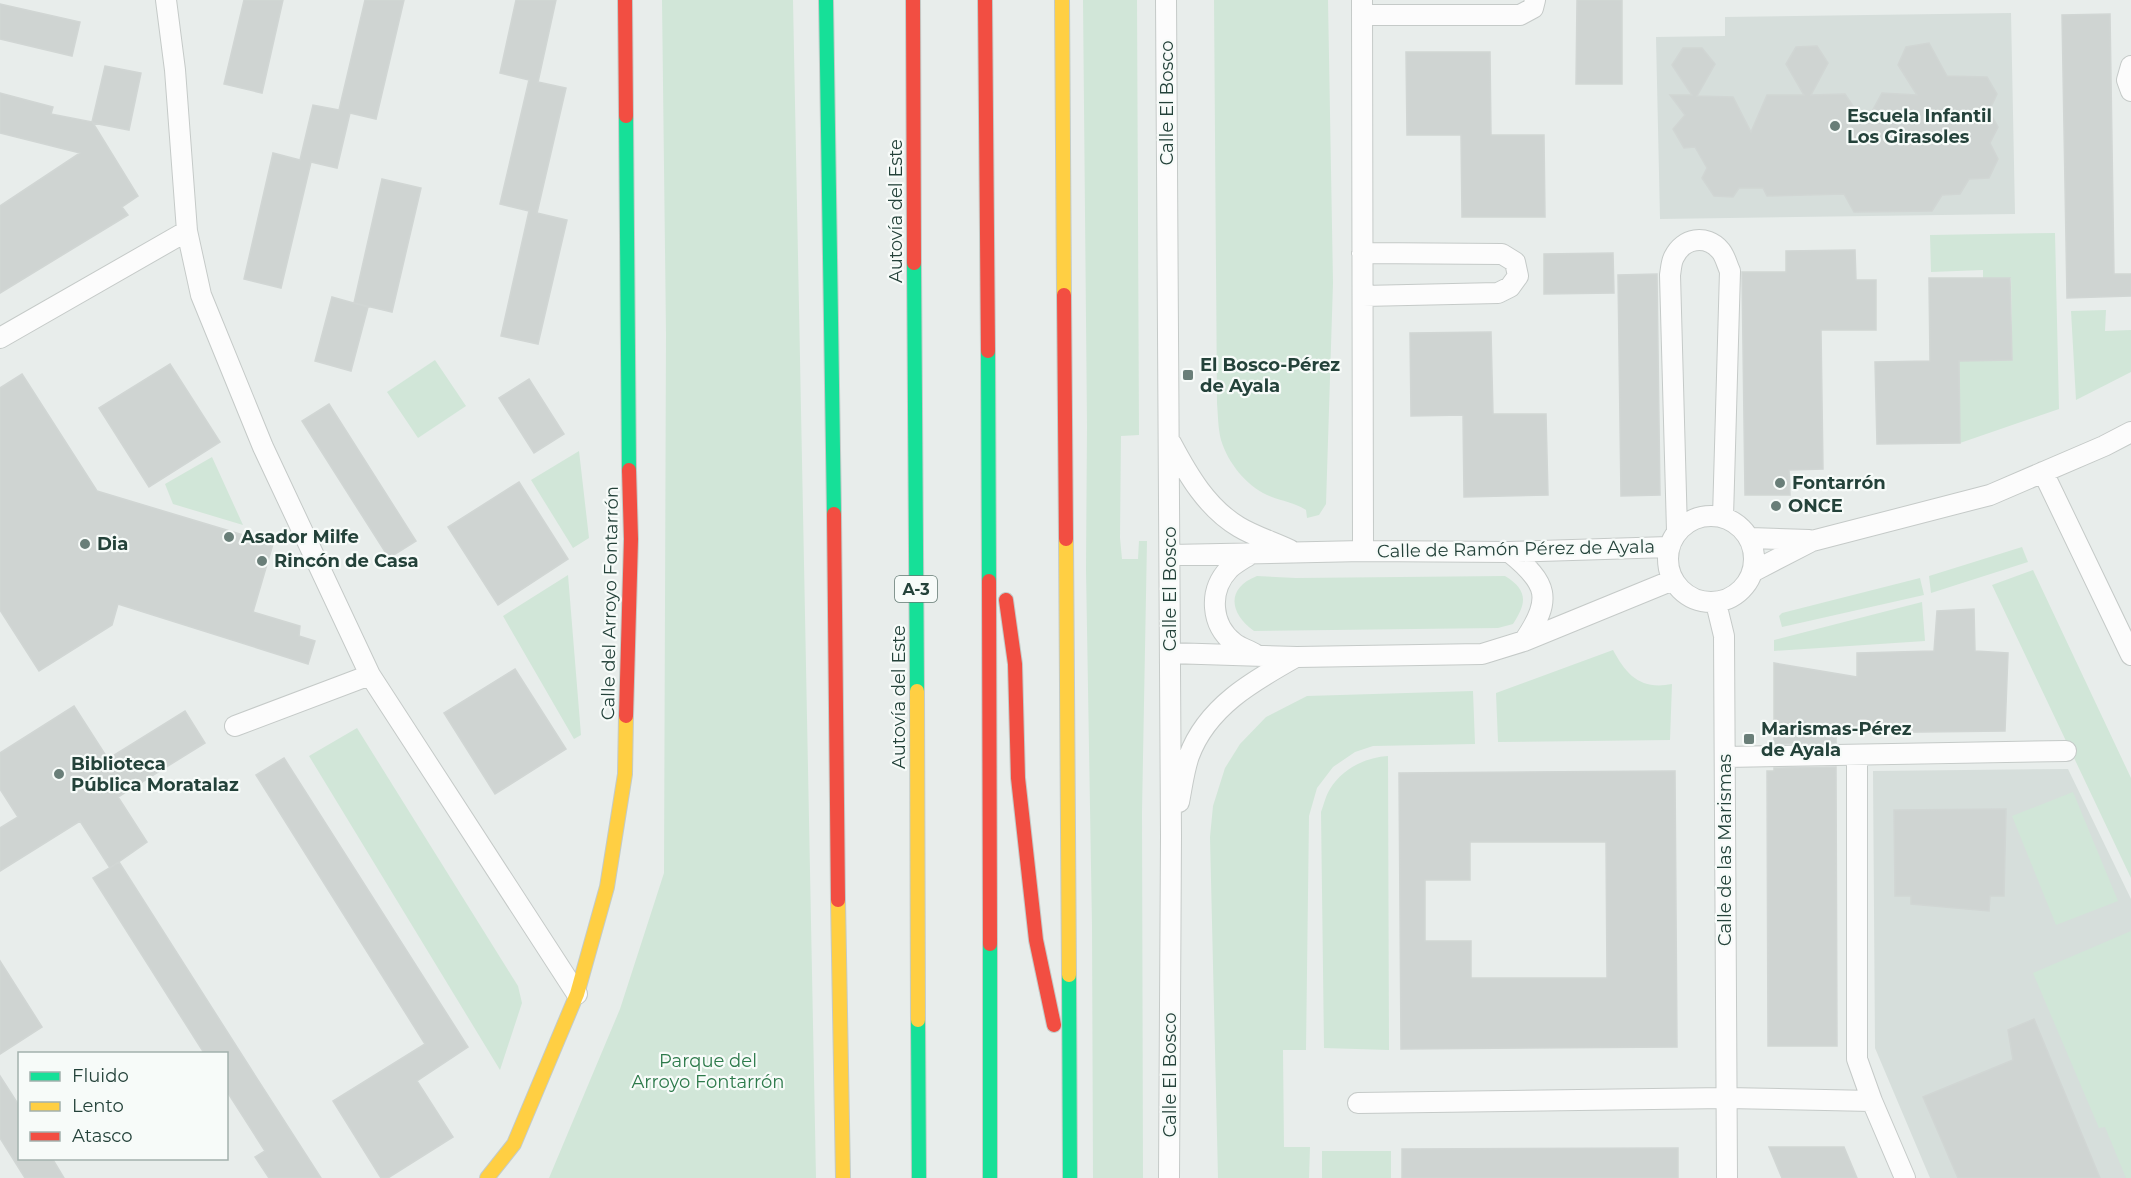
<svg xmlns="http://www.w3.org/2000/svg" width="2131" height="1178" font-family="Montserrat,sans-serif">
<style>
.built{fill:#d6dedb}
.green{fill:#d1e6d8}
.building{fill:#cfd4d2;stroke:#d1d6d4;stroke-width:1.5;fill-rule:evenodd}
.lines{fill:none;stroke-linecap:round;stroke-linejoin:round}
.street-casing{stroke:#c5cac8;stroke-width:22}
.fast-casing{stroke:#c3cbc8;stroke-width:16}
.slow-casing{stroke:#c3cbc8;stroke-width:16}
.jam-casing{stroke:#c3cbc8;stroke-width:16}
.street{stroke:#fcfcfc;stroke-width:20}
.fast{stroke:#16e098;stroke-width:14}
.slow{stroke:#ffcf43;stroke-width:14}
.jam{stroke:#f24e42;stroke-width:14}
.poi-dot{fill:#697e78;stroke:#f7fbf9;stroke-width:2}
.labels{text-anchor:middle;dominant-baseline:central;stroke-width:4.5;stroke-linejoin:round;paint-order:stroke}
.shield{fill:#f7fbf9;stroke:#637a73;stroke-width:1.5}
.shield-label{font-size:16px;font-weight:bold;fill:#24423a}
.street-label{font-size:18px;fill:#24423a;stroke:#f7fbf9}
.poi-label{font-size:18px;font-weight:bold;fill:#24423a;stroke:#f7fbf9;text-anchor:start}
.park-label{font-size:18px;fill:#2d7a4b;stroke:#f7fbf9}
</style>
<rect width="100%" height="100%" fill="#e8edeb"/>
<path class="built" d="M 2011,13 L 2015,214 L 1660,219 L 1656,37 L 1725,36 L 1725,17 Z
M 2068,769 L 2131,899 L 2131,1178 L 1930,1178 L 1875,1048 L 1873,771 Z"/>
<path class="green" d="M 662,0 L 793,0 L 816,1178 L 549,1178 L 620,1009 L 664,873 L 666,333 Z
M 1083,0 L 1137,0 L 1139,435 L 1121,436 L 1120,538 L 1122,559 L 1138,559 L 1139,541 L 1147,541 L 1142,812 L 1143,1178 L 1093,1178 L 1092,926 L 1086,570 L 1087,426 Z
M 1214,0 L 1328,0 L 1333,283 L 1326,504 L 1319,515 L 1307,518 L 1306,510 C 1294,502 1280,501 1267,495 C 1246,485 1228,463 1221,440 C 1218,428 1218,415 1217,403 Z
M 2055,233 L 2059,409 L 1960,443 L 1959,361 L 2012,360 L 2011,278 L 1983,278 L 1983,270 L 1931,272 L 1930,235 Z
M 2106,310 L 2105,331 L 2131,330 L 2131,372 L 2076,400 L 2071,311 Z
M 435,360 L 466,406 L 418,438 L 387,392 Z
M 579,451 L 589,538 L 573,548 L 531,480 Z
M 212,457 L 243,525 L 173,504 L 165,484 Z
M 2022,547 L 2028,562 L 1931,593 L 1929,576 Z
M 2033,570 L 2131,778 L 2131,878 L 1992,585 Z
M 568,575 L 581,735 L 574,739 L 503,616 Z
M 1257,576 L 1296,578 L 1505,576 C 1528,590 1527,603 1513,624 L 1498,628 L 1254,631 C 1229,613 1226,588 1257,576 Z
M 1920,578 L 1924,595 L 1782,627 L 1779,616 L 1782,613 Z
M 1922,602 L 1925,641 L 1774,651 L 1774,640 Z
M 1613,650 C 1627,676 1641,690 1672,684 L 1670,740 L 1498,742 L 1496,693 Z
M 1473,691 L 1475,744 L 1373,746 L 1355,752 L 1333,767 L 1317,788 L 1309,816 L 1306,1050 L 1283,1050 L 1284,1147 L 1310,1147 L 1309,1178 L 1218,1178 L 1210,837 L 1213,806 L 1225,768 L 1240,744 L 1266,717 L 1307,696 Z
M 357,728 L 518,986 L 522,1003 L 500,1070 L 309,756 Z
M 1388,756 L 1389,1050 L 1324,1048 L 1321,812 C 1324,804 1326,795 1330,789 C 1342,769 1366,757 1388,756 Z
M 2073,792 L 2118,901 L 2056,925 L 2012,816 Z
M 2131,931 L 2131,1178 L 2126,1178 L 2105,1127 L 2099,1128 L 2033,973 Z
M 1322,1151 L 1391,1151 L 1391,1178 L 1322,1178 Z"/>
<path class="building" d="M 244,0 L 283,0 L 262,93 L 224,84 Z
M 365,0 L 404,0 L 376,119 L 350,113 L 337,168 L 311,162 L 281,288 L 244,279 L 273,153 L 300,160 L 313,105 L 339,110 Z
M 516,0 L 556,0 L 538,82 L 566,88 L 537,213 L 567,220 L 538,344 L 501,336 L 529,211 L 500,204 L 529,80 L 500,73 Z
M 1577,0 L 1622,0 L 1622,84 L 1576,84 Z
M 0,4 L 80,22 L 72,56 L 0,39 Z
M 2110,14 L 2114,274 L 2131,274 L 2131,296 L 2067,298 L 2062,15 Z
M 1929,43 L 1947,76 L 1987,77 L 1997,94 L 1989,111 L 1998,127 L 1990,143 L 1998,159 L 1989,178 L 1969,179 L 1960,194 L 1942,195 L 1932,211 L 1854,212 L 1844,194 L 1767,196 L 1763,188 L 1739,188 L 1733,197 L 1714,196 L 1702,178 L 1707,168 L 1695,147 L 1684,148 L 1673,129 L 1685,115 L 1670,95 L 1692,95 L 1672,65 L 1683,48 L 1702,48 L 1715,64 L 1697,96 L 1733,97 L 1751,132 L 1767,95 L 1804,95 L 1786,64 L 1796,47 L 1817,46 L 1828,63 L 1811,95 L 1845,94 L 1865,124 L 1882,93 L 1917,95 L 1898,65 L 1906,47 Z
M 1406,52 L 1490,52 L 1491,135 L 1544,135 L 1545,217 L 1462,217 L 1461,135 L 1407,135 Z
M 105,66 L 141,73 L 129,130 L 93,123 L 138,196 L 122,207 L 128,215 L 0,293 L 0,206 L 80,153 L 0,133 L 0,93 L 53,107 L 51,114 L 92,122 Z
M 382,179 L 421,188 L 392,312 L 354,303 Z
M 1855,250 L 1856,280 L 1876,280 L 1876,330 L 1821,330 L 1823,469 L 1789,470 L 1790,495 L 1745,495 L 1742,272 L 1786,272 L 1786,251 Z
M 1613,253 L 1614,293 L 1544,294 L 1544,254 Z
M 1657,274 L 1660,495 L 1621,496 L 1618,275 Z
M 1929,278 L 2010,278 L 2012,360 L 1959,361 L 1960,443 L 1877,444 L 1875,362 L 1930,361 Z
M 332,297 L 368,307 L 351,371 L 315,361 Z
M 1491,332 L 1493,414 L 1546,414 L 1548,495 L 1464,497 L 1463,415 L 1411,416 L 1410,333 Z
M 170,364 L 220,442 L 149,487 L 99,408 Z
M 22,374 L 97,491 L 273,544 L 253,612 L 300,626 L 299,636 L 315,641 L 308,664 L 118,604 L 112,625 L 39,671 L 0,610 L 0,388 Z
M 529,379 L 564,434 L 534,453 L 499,398 Z
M 329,404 L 416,541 L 389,558 L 302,421 Z
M 519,482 L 568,559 L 498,605 L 448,527 Z
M 1974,609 L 1975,651 L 2008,653 L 2005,731 L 1836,733 L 1836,743 L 1774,744 L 1774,663 L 1857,677 L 1857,653 L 1934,651 L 1937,611 Z
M 515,669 L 566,749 L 495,794 L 444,713 Z
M 74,706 L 108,759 L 185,711 L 205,743 L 118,797 L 147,842 L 110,868 L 80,821 L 0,871 L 0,828 L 18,817 L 0,789 L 0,753 Z
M 284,758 L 468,1047 L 417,1081 L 453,1137 L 388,1178 L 381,1178 L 333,1101 L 425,1044 L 256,775 Z
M 1836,767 L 1837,1046 L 1768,1046 L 1767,771 L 1774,771 L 1774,768 Z
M 1675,771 L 1677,1047 L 1401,1049 L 1399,773 ZM 1470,842 L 1606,842 L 1607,978 L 1471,978 L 1471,941 L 1425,941 L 1425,880 L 1470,880 Z
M 2006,809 L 2004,896 L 1990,896 L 1989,911 L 1911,904 L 1911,896 L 1895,896 L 1894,810 Z
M 119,862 L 249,1066 L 321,1178 L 269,1178 L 255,1157 L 265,1151 L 226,1090 L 226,1053 L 204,1053 L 93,878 Z
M 0,961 L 42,1027 L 0,1054 Z
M 2034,1019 L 2100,1178 L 1958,1178 L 1923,1097 L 2013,1060 L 2008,1030 Z
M 0,1076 L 20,1107 L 20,1158 L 52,1158 L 64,1178 L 25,1178 L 0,1138 Z
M 1769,1147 L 1844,1147 L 1857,1178 L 1782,1178 Z
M 1678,1148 L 1678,1178 L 1402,1178 L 1402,1149 Z"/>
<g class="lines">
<g class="street-casing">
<path id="street" d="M 166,0 L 175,70 L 187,231 L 201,295 L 263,447 L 370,675 L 577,994
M 1166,0 L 1171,836 L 1169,1178
M 1362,0 L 1363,551
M 1362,15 L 1520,15 L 1533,8 L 1535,0
M 2131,66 L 2127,80 L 2131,91
M 1362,253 L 1502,254 L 1515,262 L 1518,276 L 1510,287 L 1498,293 L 1363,296
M 0,338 L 187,231
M 1171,443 C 1188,475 1207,508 1239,527 C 1254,536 1273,542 1290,550
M 2043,472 L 2131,655
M1668 559a43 43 0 1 1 86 0a43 43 0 1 1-86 0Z
M 1677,531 L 1670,275 C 1671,270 1671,262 1674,257 C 1683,238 1706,234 1720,250 C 1725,255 1727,265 1730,271 L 1723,517
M 1750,538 L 1809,540
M 1509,552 C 1548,583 1553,599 1524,641
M 1252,553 C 1245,558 1235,563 1229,569 C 1208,591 1211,625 1234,643 C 1240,648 1249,650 1255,654
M 1170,555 L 1363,551 L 1509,552 L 1669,547
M 1754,571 L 1812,541 L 1990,495 L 2104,446 L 2131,432
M 1716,603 L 1724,636 L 1727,1178
M 1170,653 L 1297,657 L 1482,654 L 1524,641 L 1673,580
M 235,726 L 370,675
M 1857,755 L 1857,1059 L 1872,1101
M 1725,757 L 2066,751
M 1179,802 C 1182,787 1184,770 1189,756 C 1207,707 1253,681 1296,657
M 1358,1103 L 1726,1098 L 1872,1101 L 1905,1178"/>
</g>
<g class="fast-casing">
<path id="fast" d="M 826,0 L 834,514
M 626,116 L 629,470
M 914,263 L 917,691
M 988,351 L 989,581
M 990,944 L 990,1178
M 1069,975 L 1070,1178
M 918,1020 L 919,1178"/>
</g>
<g class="slow-casing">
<path id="slow" d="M 1062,0 L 1064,295
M 1066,539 L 1069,975
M 917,691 L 918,1020
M 838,900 L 843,1178
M 487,1178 L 514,1144 L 577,994 L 607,887 L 625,774 L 626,716"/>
</g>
<g class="jam-casing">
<path id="jam" d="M 625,0 L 626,116
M 913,0 L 914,263
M 985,0 L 988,351
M 1064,295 L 1066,539
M 834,514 L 838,900
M 989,581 L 990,944
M 1006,600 L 1015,664 L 1018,778 L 1036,940 L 1054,1025
M 626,716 L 631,539 L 629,470"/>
</g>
<use href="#street" class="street"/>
<use href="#fast" class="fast"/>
<use href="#slow" class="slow"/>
<use href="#jam" class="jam"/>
</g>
<g class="poi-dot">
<circle cx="1835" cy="126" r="6"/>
<rect x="1182" y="369" width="12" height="12" rx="3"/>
<circle cx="1780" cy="483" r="6"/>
<circle cx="1776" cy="506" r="6"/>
<circle cx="229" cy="537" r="6"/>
<circle cx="85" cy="544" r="6"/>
<circle cx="262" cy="561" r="6"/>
<rect x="1743" y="733" width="12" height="12" rx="3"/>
<circle cx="59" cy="774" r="6"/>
</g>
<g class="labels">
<rect class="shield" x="895" y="576" width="42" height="26" rx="4.5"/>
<g class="shield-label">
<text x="916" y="589">A-3</text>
</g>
<g class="street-label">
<text transform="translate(1167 103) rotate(-90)">Calle El Bosco</text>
<text transform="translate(896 211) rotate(-90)">Autovía del Este</text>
<text transform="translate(1516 549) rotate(-1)">Calle de Ramón Pérez de Ayala</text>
<text transform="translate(1170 589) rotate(-90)">Calle El Bosco</text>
<text transform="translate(610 603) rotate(-89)">Calle del Arroyo Fontarrón</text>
<text transform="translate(899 697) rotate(-90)">Autovía del Este</text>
<text transform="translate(1725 850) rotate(-90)">Calle de las Marismas</text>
<text transform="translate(1170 1075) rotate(-90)">Calle El Bosco</text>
</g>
<g class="poi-label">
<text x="1847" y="116">Escuela Infantil<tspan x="1847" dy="21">Los Girasoles</tspan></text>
<text x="1200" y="365">El Bosco-Pérez<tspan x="1200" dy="21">de Ayala</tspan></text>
<text x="1792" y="483">Fontarrón</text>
<text x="1788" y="506">ONCE</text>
<text x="241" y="537">Asador Milfe</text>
<text x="97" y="544">Dia</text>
<text x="274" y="561">Rincón de Casa</text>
<text x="1761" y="729">Marismas-Pérez<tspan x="1761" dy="21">de Ayala</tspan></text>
<text x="71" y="764">Biblioteca<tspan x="71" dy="21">Pública Moratalaz</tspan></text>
</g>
<g class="park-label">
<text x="708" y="1061">Parque del<tspan x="708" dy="21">Arroyo Fontarrón</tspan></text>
</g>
</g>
<rect x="18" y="1052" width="210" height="108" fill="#f7fbf9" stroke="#a3b1ad" stroke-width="1.5"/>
<rect x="30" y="1072" width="30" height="9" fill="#16e098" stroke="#a3b1ad" stroke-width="1.5"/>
<text x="72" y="1082" font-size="18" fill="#24423a">Fluido</text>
<rect x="30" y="1102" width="30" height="9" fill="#ffcf43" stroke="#a3b1ad" stroke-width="1.5"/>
<text x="72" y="1112" font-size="18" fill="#24423a">Lento</text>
<rect x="30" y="1132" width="30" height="9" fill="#f24e42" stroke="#a3b1ad" stroke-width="1.5"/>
<text x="72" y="1142" font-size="18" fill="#24423a">Atasco</text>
</svg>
